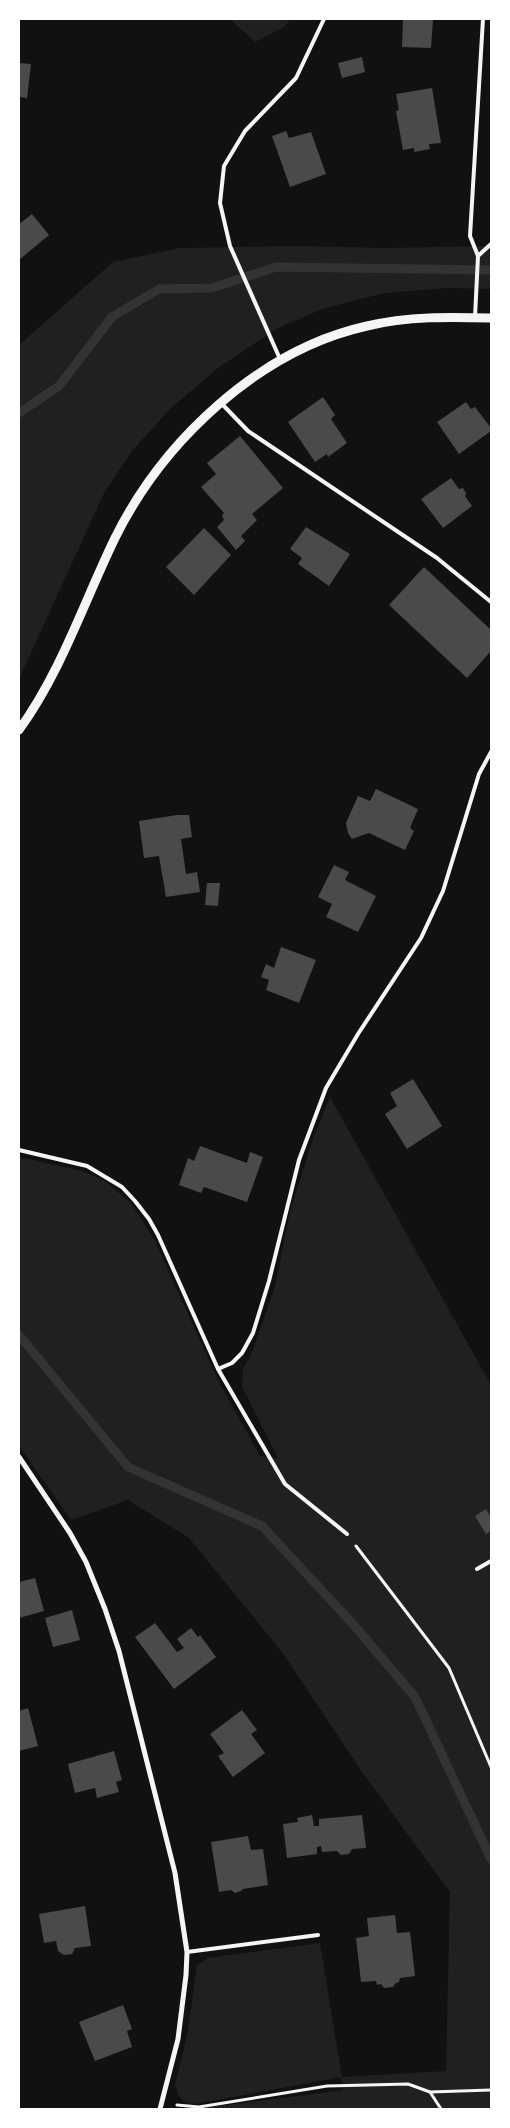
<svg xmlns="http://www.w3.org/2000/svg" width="510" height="2128" font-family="Arial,sans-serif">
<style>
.green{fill:#202020}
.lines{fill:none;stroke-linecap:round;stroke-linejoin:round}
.stream{stroke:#333;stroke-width:9}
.building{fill:#4a4a4a}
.path{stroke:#f5f5f5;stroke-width:3}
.service{stroke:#f5f5f5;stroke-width:4}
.minor{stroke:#f5f5f5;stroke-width:5}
.tertiary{stroke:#f5f5f5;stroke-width:9}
</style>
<rect width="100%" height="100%" fill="#111"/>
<path class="green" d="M 230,19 L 291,19 L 284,27 L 255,42 Z
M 295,246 L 386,248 L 491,246 L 491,289 L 448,288 L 384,293 L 322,309 L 276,329 L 218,368 L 171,408 L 132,451 L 104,493 L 19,679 L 19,345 L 113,262 L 180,248 Z
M 330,1097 L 491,1385 L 491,2109 L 197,2109 L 343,2090 L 341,2077 L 195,2104 L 184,2102 L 179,2096 L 175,2085 L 188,2031 L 197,1965 L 208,1958 L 320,1943 L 342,2077 L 446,2071 L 450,1892 L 362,1772 L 282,1652 L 189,1538 L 128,1500 L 71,1520 L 19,1446 L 19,1157 L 82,1171 L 102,1179 L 131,1203 L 154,1239 L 218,1380 L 260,1456 L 278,1458 L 242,1387 L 243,1369 L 251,1355 L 275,1287 L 290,1211 L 313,1139 Z"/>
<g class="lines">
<path class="stream" d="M 19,413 L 59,386 L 112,317 L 159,289 L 212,288 L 276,267 L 491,270
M 19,1335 L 128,1467 L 262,1526 L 352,1623 L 415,1697 L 491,1859"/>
</g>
<path class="building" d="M 403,19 L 433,19 L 431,48 L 402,47 Z
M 362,57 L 365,72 L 342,78 L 338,63 Z
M 19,63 L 31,64 L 27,98 L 19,97 Z
M 432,88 L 441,143 L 429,144 L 430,149 L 414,152 L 414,148 L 403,150 L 396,111 L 399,110 L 396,94 Z
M 286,131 L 289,138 L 311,132 L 326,174 L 290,187 L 272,136 Z
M 32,214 L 49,235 L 19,260 L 19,224 Z
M 323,397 L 335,415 L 331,419 L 347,443 L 328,457 L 327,454 L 315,462 L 288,422 Z
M 466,402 L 471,409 L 475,407 L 491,428 L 491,431 L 459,454 L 437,422 Z
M 240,436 L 283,488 L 252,514 L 257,520 L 241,536 L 245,541 L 236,550 L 217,527 L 224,520 L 222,516 L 224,513 L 201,487 L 216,474 L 207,463 Z
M 451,478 L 459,489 L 463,488 L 466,493 L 465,496 L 472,506 L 443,528 L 421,499 Z
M 306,527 L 350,554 L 329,586 L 298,564 L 302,558 L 290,549 Z
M 204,528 L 231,555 L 194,595 L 166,567 Z
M 424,567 L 491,630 L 491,651 L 467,678 L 389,605 Z
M 376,789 L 418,809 L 410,828 L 414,831 L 405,850 L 369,833 L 352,839 L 348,833 L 346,823 L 358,796 L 370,801 Z
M 177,815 L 189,815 L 192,837 L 181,839 L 186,874 L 197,872 L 200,892 L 166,897 L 159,856 L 144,858 L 139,821 Z
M 334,865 L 349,872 L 345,880 L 376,896 L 358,932 L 326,917 L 332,904 L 318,897 Z
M 207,883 L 220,883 L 218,906 L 205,905 Z
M 281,947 L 316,960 L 299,1003 L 266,990 L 269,980 L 261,977 L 266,964 L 274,968 Z
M 413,1079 L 442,1126 L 407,1149 L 385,1114 L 397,1106 L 390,1093 Z
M 200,1146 L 247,1163 L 250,1152 L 263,1157 L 247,1202 L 204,1187 L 201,1193 L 179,1185 L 188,1158 L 194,1161 Z
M 486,1509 L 491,1518 L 491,1531 L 486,1534 L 475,1516 Z
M 35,1578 L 44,1611 L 19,1618 L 19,1582 Z
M 72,1610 L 80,1640 L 53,1647 L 45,1618 Z
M 155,1623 L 177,1652 L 184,1648 L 177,1639 L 191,1628 L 198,1637 L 200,1635 L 216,1657 L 174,1689 L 135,1637 Z
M 28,1708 L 38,1746 L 19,1751 L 19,1711 Z
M 242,1710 L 257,1730 L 251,1734 L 265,1753 L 233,1777 L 218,1756 L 224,1753 L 210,1734 Z
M 114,1751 L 122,1780 L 116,1782 L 119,1792 L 97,1798 L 95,1788 L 75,1793 L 68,1764 Z
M 312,1815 L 314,1826 L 319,1826 L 319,1819 L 362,1815 L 366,1848 L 352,1849 L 349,1854 L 341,1855 L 337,1851 L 322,1852 L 321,1846 L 317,1847 L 317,1854 L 287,1858 L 283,1824 L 298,1822 L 297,1818 Z
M 248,1836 L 251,1850 L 263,1849 L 268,1885 L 243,1889 L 241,1891 L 235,1893 L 231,1890 L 219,1892 L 211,1842 Z
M 85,1906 L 91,1946 L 75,1948 L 72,1954 L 64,1955 L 58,1951 L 56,1941 L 44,1943 L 39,1914 Z
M 395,1915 L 397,1933 L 410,1932 L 415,1976 L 400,1978 L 399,1982 L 396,1983 L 393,1987 L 384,1988 L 381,1984 L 377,1985 L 376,1981 L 361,1982 L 356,1938 L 369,1936 L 367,1918 Z
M 123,2005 L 132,2029 L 127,2031 L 132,2047 L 95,2061 L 79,2022 Z"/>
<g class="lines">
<path class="path" d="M 356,1546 L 449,1668 L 491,1767
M 430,2092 L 491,2090
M 177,2105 L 199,2107 L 327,2086 L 408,2084 L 430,2092 L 441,2109"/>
<path class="service" d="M 478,256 L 491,244
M 475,317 L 478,256 L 470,236 L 483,19
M 280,359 L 230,246 L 220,203 L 224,166 L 245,131 L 296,78 L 324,19
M 222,404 L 248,431 L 437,558 L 491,602
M 19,1150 L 87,1166 L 122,1187 L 135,1201 L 149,1219 L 158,1235 L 218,1369 L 232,1363 L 242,1353 L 253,1333 L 269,1281 L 299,1160 L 326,1088 L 358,1034 L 421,938 L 443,891 L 479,774 L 491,752
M 218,1369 L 285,1484 L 347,1534
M 477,1569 L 491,1561
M 187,1952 L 318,1935"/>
<path class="minor" d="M 19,1457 L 70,1533 L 86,1562 L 105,1609 L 119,1651 L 175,1873 L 187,1952 L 186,1975 L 178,2039 L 160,2109"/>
<path class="tertiary" d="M 19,730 C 62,670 83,604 115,538 C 163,441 259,350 367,326 C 408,316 450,317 491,318"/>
</g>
<rect width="510" height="2128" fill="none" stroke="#ffffff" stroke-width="40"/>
</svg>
